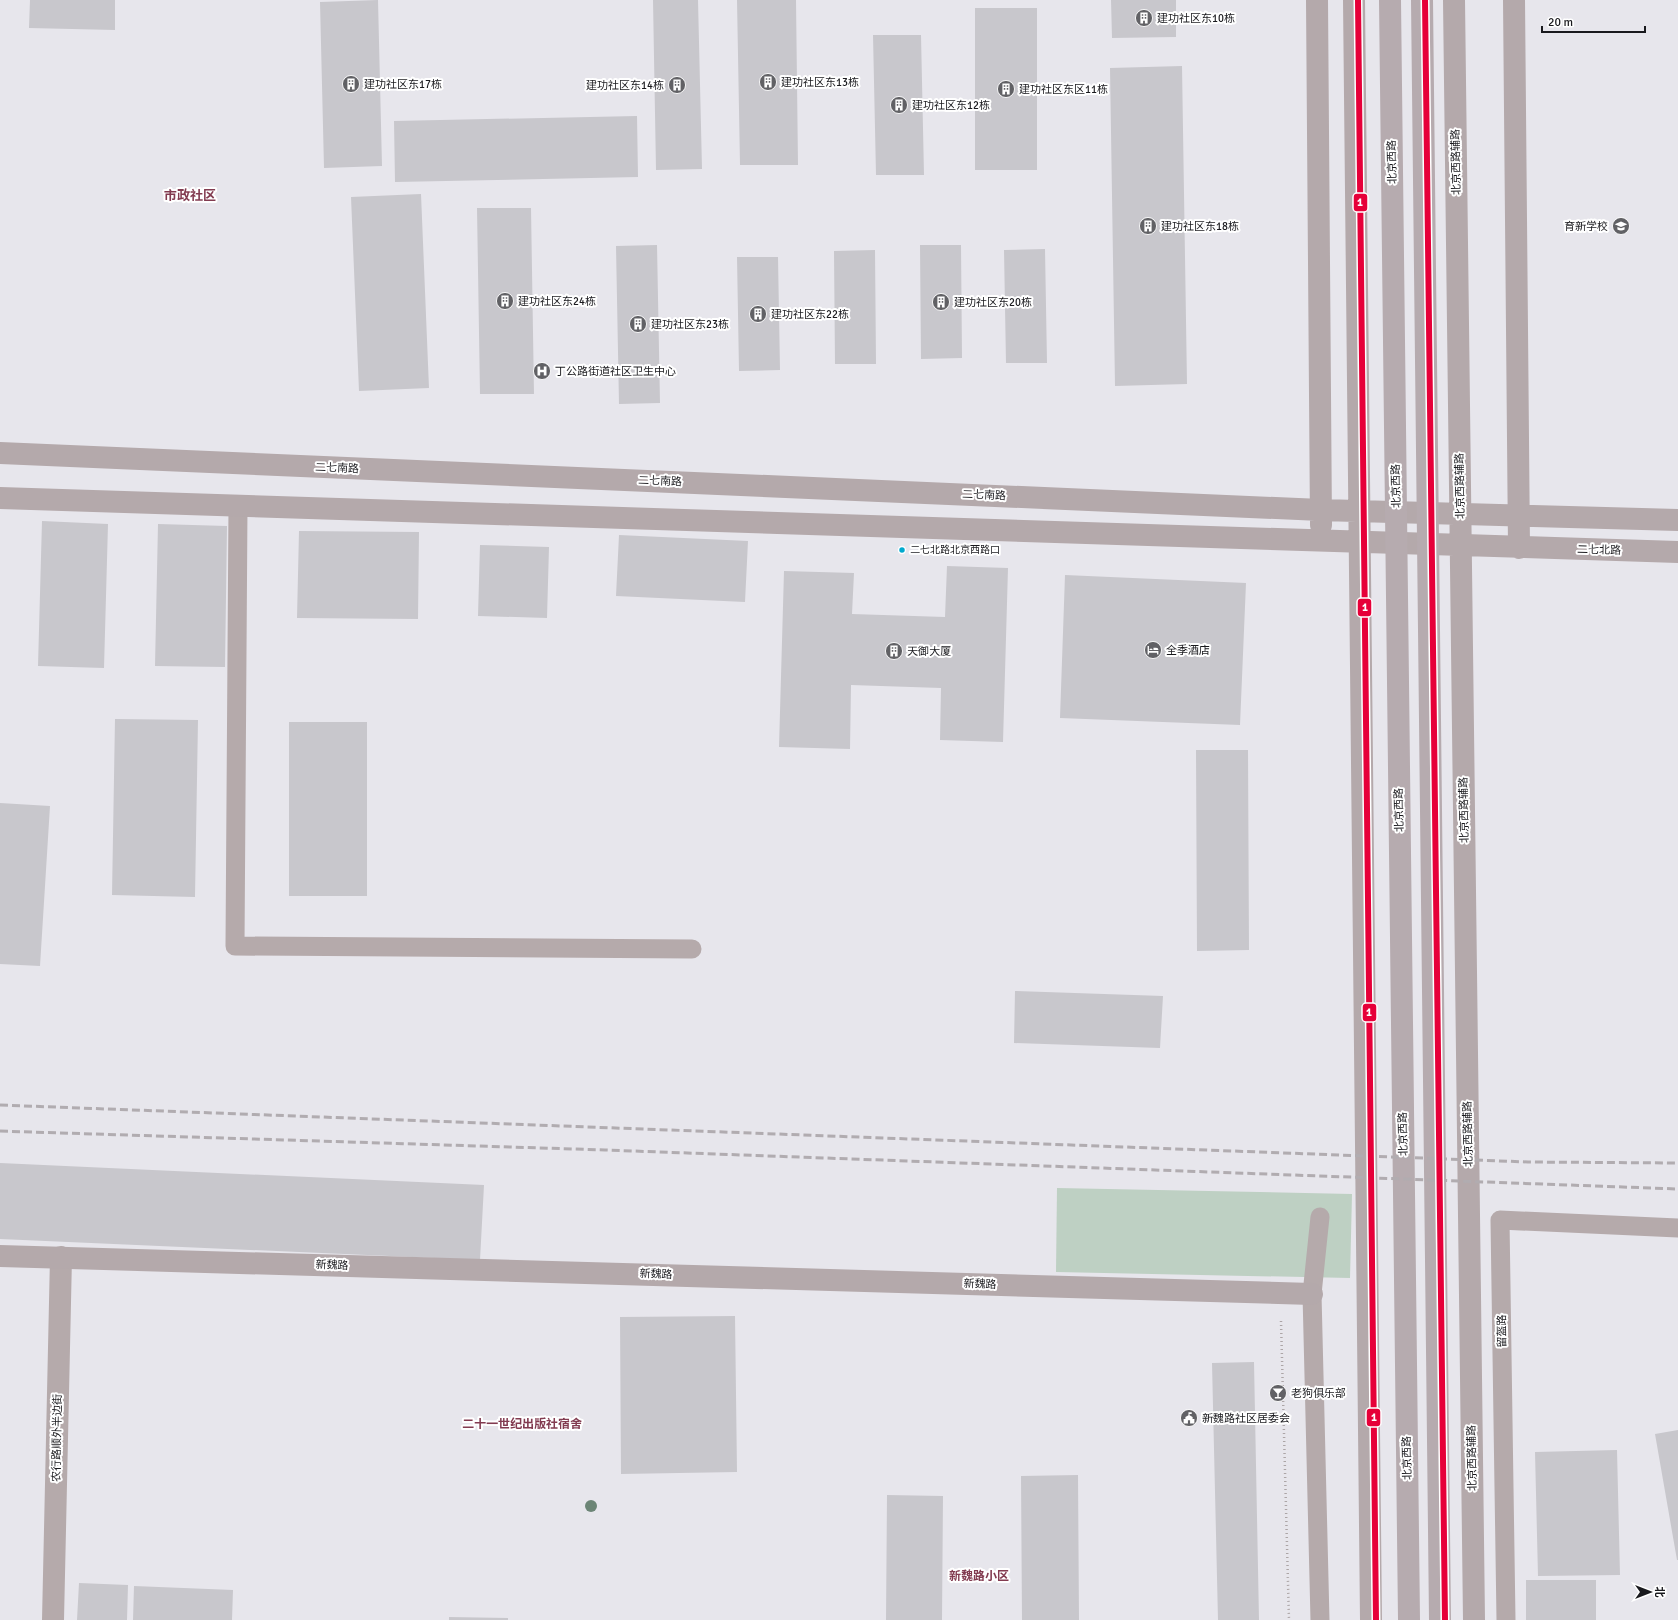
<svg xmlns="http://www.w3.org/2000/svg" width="1678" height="1620" font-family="Signika,'Noto Sans SC',sans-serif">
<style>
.green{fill:#bed0c3}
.building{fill:#c8c7cc}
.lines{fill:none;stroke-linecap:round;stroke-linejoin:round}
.path{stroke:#aca5a6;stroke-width:2.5;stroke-dasharray:1 3;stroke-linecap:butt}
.lane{stroke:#b5aaab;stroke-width:19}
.street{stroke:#b5aaab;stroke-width:22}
.secondary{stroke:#b4a9ab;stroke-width:22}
.primary{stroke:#b6abaf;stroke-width:22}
.rail{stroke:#b1acb0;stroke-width:3;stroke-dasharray:8 4;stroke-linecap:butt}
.metro-1-casing{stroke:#fff;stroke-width:9}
.metro-1{stroke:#e60039;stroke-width:6}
.tree{fill:#6c8576}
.bus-dot{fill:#00a9ce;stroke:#fff;stroke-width:1.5}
.labels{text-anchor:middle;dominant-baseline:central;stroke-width:4;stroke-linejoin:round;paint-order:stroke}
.bus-label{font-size:10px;fill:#19191d;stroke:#fff;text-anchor:start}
.poi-label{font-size:11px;fill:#19191d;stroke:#fff;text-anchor:start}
.street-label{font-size:11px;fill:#19191d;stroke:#fff}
.neighbourhood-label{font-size:12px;font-weight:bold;fill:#823b50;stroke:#fff}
.quarter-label{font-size:13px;font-weight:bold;fill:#823b50;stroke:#fff}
.line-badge{stroke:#fff;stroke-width:1.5}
.badge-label{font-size:11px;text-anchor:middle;font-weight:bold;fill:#fff}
</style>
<rect width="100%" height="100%" fill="#e7e6ec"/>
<path class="green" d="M 1057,1188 L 1352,1194 L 1350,1278 L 1056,1272 Z"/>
<path class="building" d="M 30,0 L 115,0 L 115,30 L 29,28 Z
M 378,0 L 382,166 L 324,168 L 320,2 Z
M 653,0 L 698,0 L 702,169 L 656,170 Z
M 737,0 L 796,0 L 798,165 L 740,165 Z
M 1111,0 L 1176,0 L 1176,37 L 1112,38 Z
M 975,8 L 1037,8 L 1037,170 L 975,170 Z
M 873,35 L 921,35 L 924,175 L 876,175 Z
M 1182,66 L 1187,384 L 1115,386 L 1110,68 Z
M 637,116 L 638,177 L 395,182 L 394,121 Z
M 421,194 L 429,388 L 359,391 L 351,197 Z
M 477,208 L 531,208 L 534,394 L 480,394 Z
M 657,245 L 660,403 L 619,404 L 616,246 Z
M 920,245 L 961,245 L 962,358 L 921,359 Z
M 1045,249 L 1047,363 L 1006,363 L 1004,250 Z
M 875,250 L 876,364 L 835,364 L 834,251 Z
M 737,257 L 778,257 L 780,370 L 739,371 Z
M 42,521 L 108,524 L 104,668 L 38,666 Z
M 158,524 L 227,526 L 225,667 L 155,666 Z
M 299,531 L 419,532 L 418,619 L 297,618 Z
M 619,535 L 748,541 L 745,602 L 616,596 Z
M 480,545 L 549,547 L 547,618 L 478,616 Z
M 947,566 L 1008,568 L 1003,742 L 940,740 L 941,688 L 851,685 L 850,749 L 779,747 L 784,571 L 854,573 L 852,614 L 945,617 Z
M 1065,575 L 1246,583 L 1240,725 L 1060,718 Z
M 115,719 L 198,720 L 195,897 L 112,895 Z
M 289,722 L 367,722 L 367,896 L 289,896 Z
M 1196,750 L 1248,750 L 1249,950 L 1197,951 Z
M 0,803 L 50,806 L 40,966 L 0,964 Z
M 1015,991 L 1163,996 L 1160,1048 L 1014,1043 Z
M 0,1163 L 484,1185 L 480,1260 L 0,1239 Z
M 735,1316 L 737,1472 L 621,1474 L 620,1317 Z
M 1254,1362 L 1259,1620 L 1218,1620 L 1212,1363 Z
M 1678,1430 L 1678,1560 L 1677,1560 L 1655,1434 Z
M 1617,1450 L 1620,1575 L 1538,1576 L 1535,1452 Z
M 1078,1475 L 1079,1620 L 1022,1620 L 1021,1476 Z
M 887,1495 L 943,1496 L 942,1620 L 886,1620 Z
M 1526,1580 L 1596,1580 L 1596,1620 L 1526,1620 Z
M 79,1583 L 128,1585 L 127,1620 L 77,1620 Z
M 134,1586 L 233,1590 L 232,1620 L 133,1620 Z
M 449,1617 L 508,1618 L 508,1620 L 449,1620 Z"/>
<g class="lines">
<path class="path" d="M 1281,1321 L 1289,1620"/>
<path class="lane" d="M 238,506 L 235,946 L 692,949
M 1320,1620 L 1312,1294 L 1320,1217
M 1506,1620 L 1500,1220 L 1678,1228"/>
<path class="street" d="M 53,1620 L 61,1257"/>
<path class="secondary" d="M 1317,0 L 1321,525
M 1354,0 L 1371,1620
M 1454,0 L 1474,1620
M 1514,0 L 1519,548
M 0,453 L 1321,510 L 1678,520
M 0,498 L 1678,552
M 0,1256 L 1312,1294"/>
<path class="primary" d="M 1390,0 L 1409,1620
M 1422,0 L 1440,1620"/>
<path class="rail" d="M 0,1105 L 1339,1155 L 1528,1162 L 1678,1163
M 0,1131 L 605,1150 L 1678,1189"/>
<g class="metro-1-casing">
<path id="metro-1" d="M 1358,0 L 1376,1620
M 1425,0 L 1445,1620"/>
</g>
<use href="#metro-1" class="metro-1"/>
</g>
<circle class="tree" cx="591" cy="1506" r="6"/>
<defs>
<g id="building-disc" transform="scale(0.9)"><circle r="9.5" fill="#616165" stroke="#fff"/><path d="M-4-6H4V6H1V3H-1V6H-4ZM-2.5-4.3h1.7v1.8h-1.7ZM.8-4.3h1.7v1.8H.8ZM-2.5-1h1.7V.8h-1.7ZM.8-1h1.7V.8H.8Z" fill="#fff"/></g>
<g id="school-disc" transform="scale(0.9)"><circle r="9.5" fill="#616165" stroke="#fff"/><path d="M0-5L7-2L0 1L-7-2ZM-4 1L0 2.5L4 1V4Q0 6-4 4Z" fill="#fff"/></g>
<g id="hospital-disc" transform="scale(0.9)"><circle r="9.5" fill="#616165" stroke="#fff"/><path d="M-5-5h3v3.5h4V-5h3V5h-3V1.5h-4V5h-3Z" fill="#fff"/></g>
<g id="hotel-disc" transform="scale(0.9)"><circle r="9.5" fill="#616165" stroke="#fff"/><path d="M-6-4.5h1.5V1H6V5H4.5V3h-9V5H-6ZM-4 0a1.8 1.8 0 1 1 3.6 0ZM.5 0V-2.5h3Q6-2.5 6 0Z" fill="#fff"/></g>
<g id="bar-disc" transform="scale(0.9)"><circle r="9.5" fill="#616165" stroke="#fff"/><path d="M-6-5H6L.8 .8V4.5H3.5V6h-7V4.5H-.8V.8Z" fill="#fff"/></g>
<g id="civic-disc" transform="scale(0.9)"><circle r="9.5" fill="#616165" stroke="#fff"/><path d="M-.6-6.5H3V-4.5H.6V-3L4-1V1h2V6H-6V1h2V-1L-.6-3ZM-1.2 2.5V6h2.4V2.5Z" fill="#fff"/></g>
</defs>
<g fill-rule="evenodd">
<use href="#building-disc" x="1144" y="18"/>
<use href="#building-disc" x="768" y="82"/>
<use href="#building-disc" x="351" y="84"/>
<use href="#building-disc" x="677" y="85"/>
<use href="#building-disc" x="1006" y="89"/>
<use href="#building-disc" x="899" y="105"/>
<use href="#building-disc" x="1148" y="226"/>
<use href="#school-disc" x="1621" y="226"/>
<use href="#building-disc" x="505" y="301"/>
<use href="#building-disc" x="941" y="302"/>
<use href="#building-disc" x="758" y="314"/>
<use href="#building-disc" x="638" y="324"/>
<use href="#hospital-disc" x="542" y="371"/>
<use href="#hotel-disc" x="1153" y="650"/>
<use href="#building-disc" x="894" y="651"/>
<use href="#bar-disc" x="1278" y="1393"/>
<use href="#civic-disc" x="1189" y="1418"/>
</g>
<circle class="bus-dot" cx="902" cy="550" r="3.5"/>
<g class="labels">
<g class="bus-label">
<text x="910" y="550">二七北路北京西路口</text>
</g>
<g class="poi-label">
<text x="1157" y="18">建功社区东10栋</text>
<text x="781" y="82">建功社区东13栋</text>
<text x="364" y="84">建功社区东17栋</text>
<text x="664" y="85" text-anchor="end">建功社区东14栋</text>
<text x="1019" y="89">建功社区东区11栋</text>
<text x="912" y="105">建功社区东12栋</text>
<text x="1161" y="226">建功社区东18栋</text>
<text x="1608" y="226" text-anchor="end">育新学校</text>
<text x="518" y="301">建功社区东24栋</text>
<text x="954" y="302">建功社区东20栋</text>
<text x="771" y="314">建功社区东22栋</text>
<text x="651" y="324">建功社区东23栋</text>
<text x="555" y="371">丁公路街道社区卫生中心</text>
<text x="1166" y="650">全季酒店</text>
<text x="907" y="651">天御大厦</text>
<text x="1291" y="1393">老狗俱乐部</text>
<text x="1202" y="1418">新魏路社区居委会</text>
</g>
<g class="street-label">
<text transform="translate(1392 162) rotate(-91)">北京西路</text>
<text transform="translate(1456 162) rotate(-91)">北京西路辅路</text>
<text transform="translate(337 468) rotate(2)">二七南路</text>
<text transform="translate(660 481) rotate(2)">二七南路</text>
<text transform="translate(1396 486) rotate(-91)">北京西路</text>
<text transform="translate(1460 486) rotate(-91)">北京西路辅路</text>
<text transform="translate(984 495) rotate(2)">二七南路</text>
<text transform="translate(1599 550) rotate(1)">二七北路</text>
<text transform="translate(1399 810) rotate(-91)">北京西路</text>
<text transform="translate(1464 810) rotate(-91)">北京西路辅路</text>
<text transform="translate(1403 1134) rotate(-91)">北京西路</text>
<text transform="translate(1468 1134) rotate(-91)">北京西路辅路</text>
<text transform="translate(332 1265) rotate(2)">新魏路</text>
<text transform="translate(656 1274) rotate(2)">新魏路</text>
<text transform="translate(980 1284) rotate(2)">新魏路</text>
<text transform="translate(1502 1331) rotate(-91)">留盔路</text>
<text transform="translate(57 1438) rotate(-89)">农行路顺外半边街</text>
<text transform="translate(1407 1458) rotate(-91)">北京西路</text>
<text transform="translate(1472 1458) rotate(-91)">北京西路辅路</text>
</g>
<g class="neighbourhood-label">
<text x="522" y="1424">二十一世纪出版社宿舍</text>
<text x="979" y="1576">新魏路小区</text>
</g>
<g class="quarter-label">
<text x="190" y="196">市政社区</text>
</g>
</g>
<g class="line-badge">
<rect x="1353" y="193" width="15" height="19" rx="4" fill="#e60039"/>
<rect x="1357" y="598" width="15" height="19" rx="4" fill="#e60039"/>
<rect x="1362" y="1003" width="15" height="19" rx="4" fill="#e60039"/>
<rect x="1366" y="1408" width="15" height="19" rx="4" fill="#e60039"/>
</g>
<g class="badge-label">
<text x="1360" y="206">1</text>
<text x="1365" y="611">1</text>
<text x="1369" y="1016">1</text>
<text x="1374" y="1421">1</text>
</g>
<g transform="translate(1650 1592) rotate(90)" stroke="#ffffff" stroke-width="3" paint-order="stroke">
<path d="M0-3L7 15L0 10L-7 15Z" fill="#19191d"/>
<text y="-6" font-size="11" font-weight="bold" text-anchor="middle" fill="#19191d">北</text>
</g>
<path d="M1542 26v6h103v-6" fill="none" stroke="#19191d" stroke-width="2"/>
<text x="1548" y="26" font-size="12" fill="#19191d" stroke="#ffffff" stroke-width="3" paint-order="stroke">20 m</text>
</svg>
